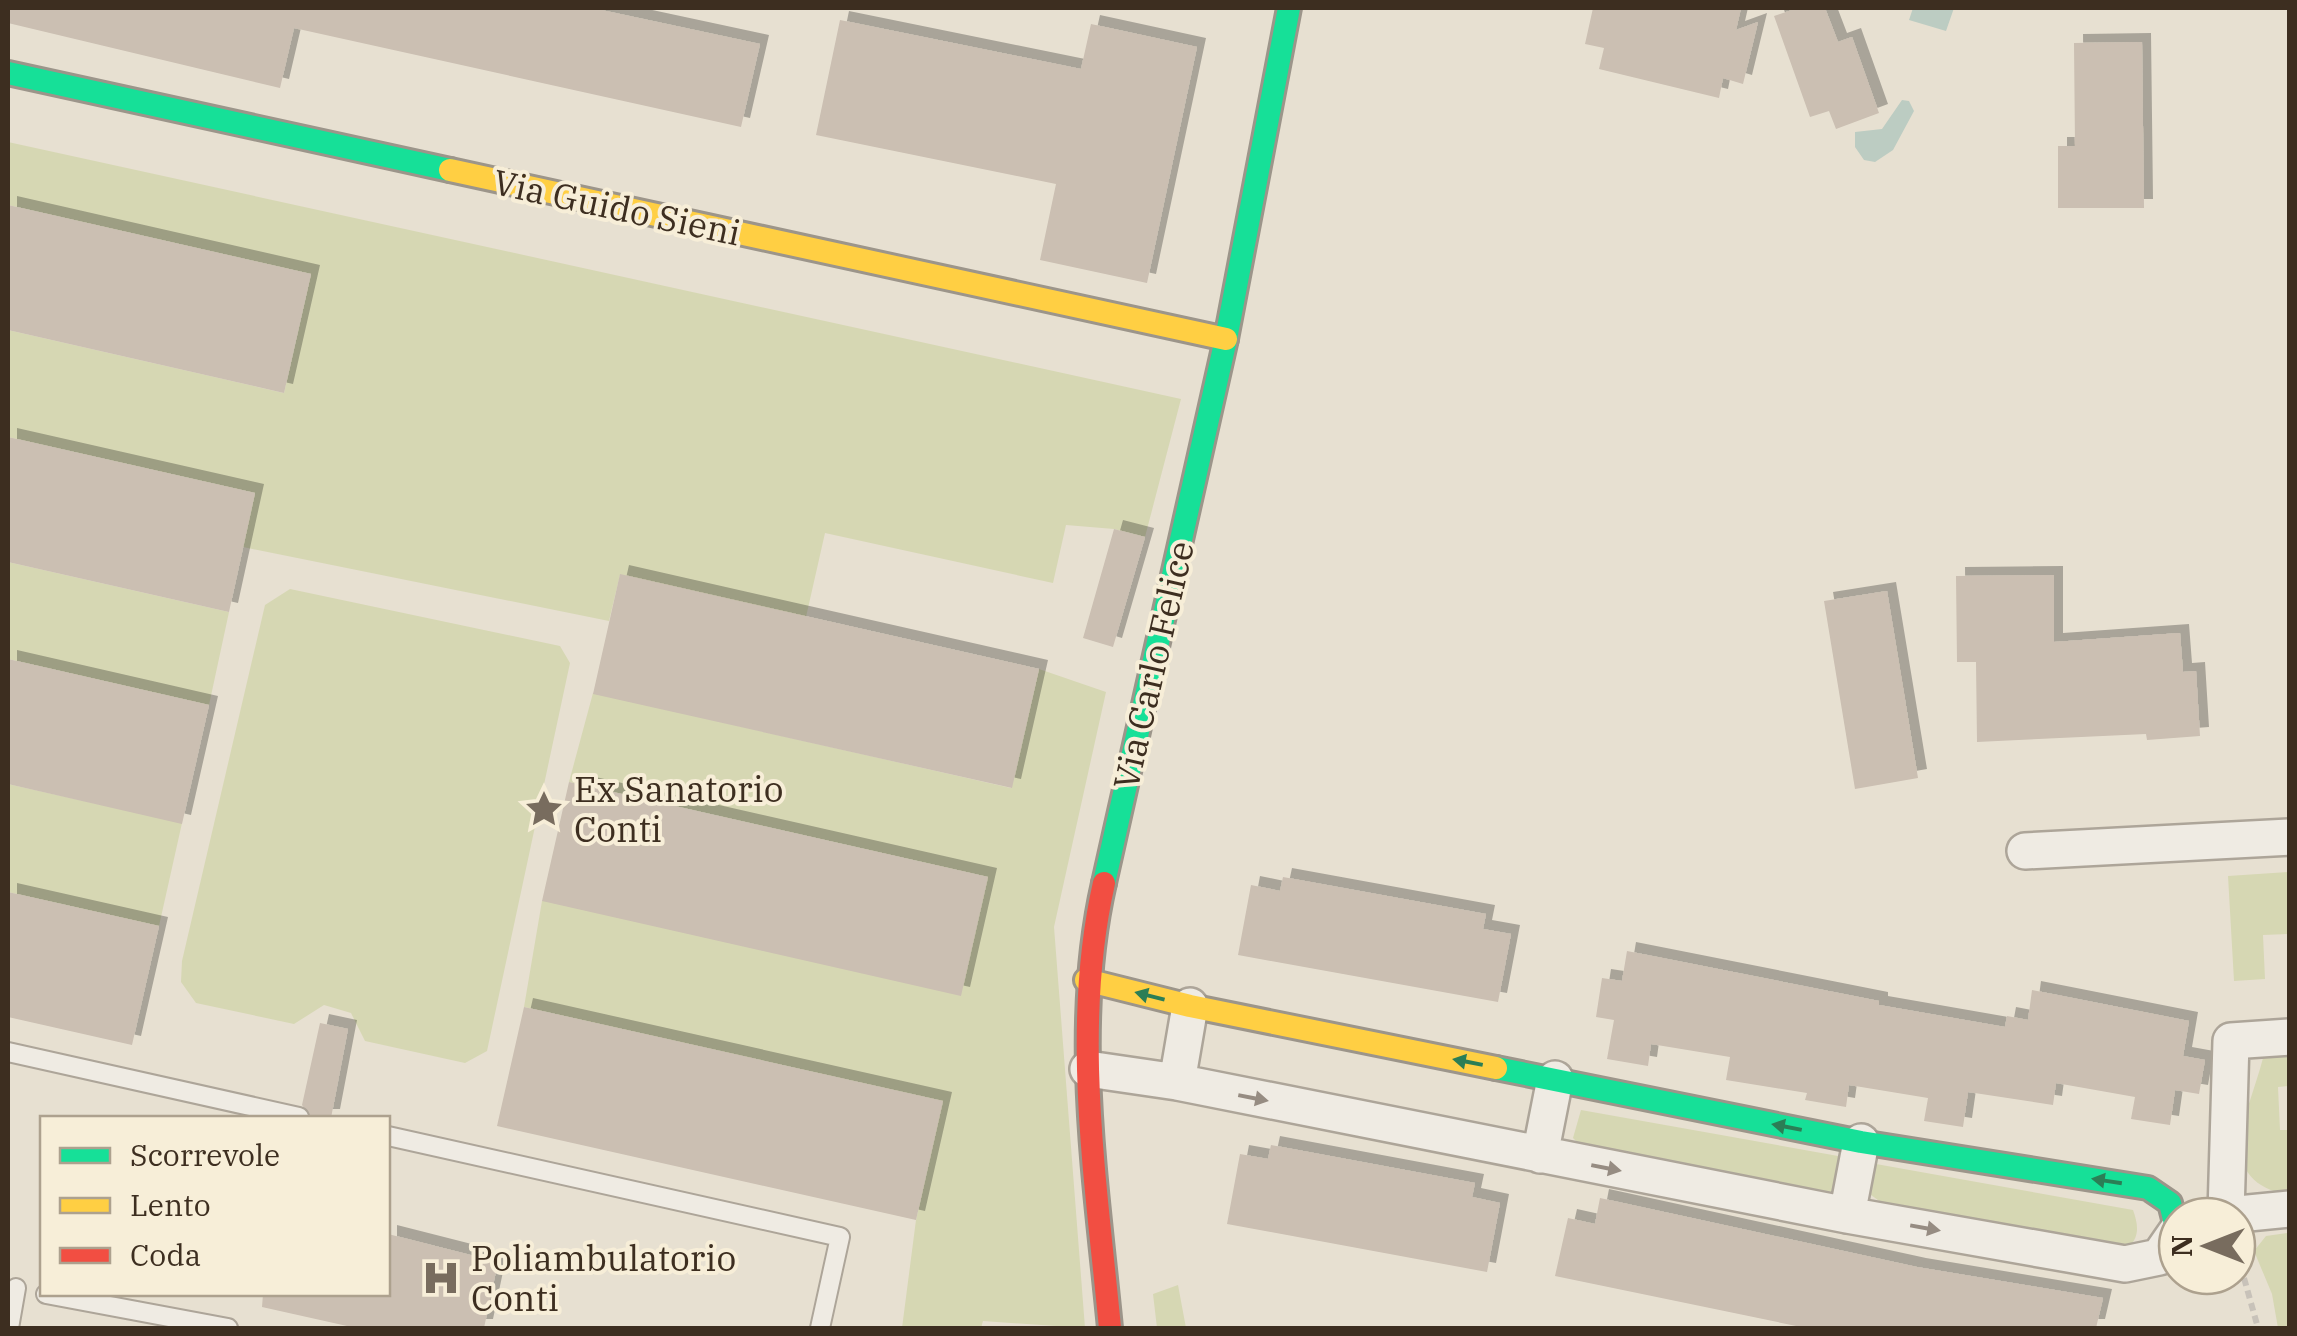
<svg xmlns="http://www.w3.org/2000/svg" width="2297" height="1336" font-family="'IBM Plex Serif',serif">
<style>
.green{fill:#d6d7b3}
.water{fill:#bcccc2}
.building{fill:#cbbfb2;filter:url(#shadow)}
.lines{fill:none;stroke-linecap:round;stroke-linejoin:round}
.lane-casing{stroke:#ada599;stroke-width:22}
.street-casing{stroke:#ada599;stroke-width:40}
.fast-casing{stroke:#9c958a;stroke-width:28}
.slow-casing{stroke:#9c958a;stroke-width:28}
.jam-casing{stroke:#9c958a;stroke-width:28}
.path{stroke:#c8c2b9;stroke-width:6;stroke-dasharray:8 5;stroke-linecap:butt}
.lane{stroke:#efebe3;stroke-width:18}
.street{stroke:#efebe3;stroke-width:35}
.fast{stroke:#16e098;stroke-width:22}
.slow{stroke:#ffcf43;stroke-width:22}
.jam{stroke:#f24e42;stroke-width:22}
.oneway{fill:#2b7e56}
.oneway2{fill:#968c82}
.labels{text-anchor:middle;dominant-baseline:central;stroke-width:8;stroke-linejoin:round;paint-order:stroke}
.street-label{font-size:35px;fill:#3d2e20;stroke:#f7eed8}
.poi-label{font-size:35px;fill:#3d2e20;stroke:#f7eed8;text-anchor:start}
</style>
<defs>
<filter id="shadow"><feDropShadow dx="9" dy="-9" stdDeviation="0" flood-color="#0004"/></filter>
</defs>
<rect width="100%" height="100%" fill="#e7e0d1"/>
<path class="green" d="M 8,142 L 1181,399 L 1145,537 L 1114,529 L 1066,525 L 1053,583 L 825,533 L 806,617 L 620,575 L 609,621 L 243,547 L 255,493 L 8,437 L 8,330 L 284,393 L 311,274 L 8,205 Z
M 8,562 L 229,612 L 209,705 L 8,659 Z
M 290,589 L 560,646 L 570,663 L 487,1051 L 465,1063 L 365,1041 L 351,1013 L 324,1005 L 294,1024 L 196,1003 L 181,982 L 182,961 L 265,605 Z
M 1039,669 L 1106,692 L 1054,927 L 1085,1328 L 983,1321 L 981,1328 L 902,1328 L 916,1220 L 942,1101 L 524,1007 L 542,901 L 988,877 L 569,782 L 593,693 L 1011,788 Z
M 8,784 L 182,823 L 159,926 L 8,892 Z
M 2289,872 L 2288,934 L 2263,935 L 2265,979 L 2234,981 L 2228,876 Z
M 2289,1053 L 2289,1086 L 2278,1087 L 2280,1130 L 2289,1130 L 2289,1195 C 2210,1180 2249,1113 2263,1058 Z
M 1581,1110 L 1838,1156 L 1843,1171 L 1833,1193 L 1821,1198 L 1581,1146 L 1573,1138 Z
M 1876,1164 L 2133,1210 C 2138,1224 2140,1236 2129,1247 L 1890,1209 L 1867,1192 Z
M 2287,1233 L 2289,1328 L 2278,1328 L 2272,1294 L 2254,1251 L 2266,1236 Z
M 1178,1285 L 1186,1328 L 1157,1328 L 1153,1294 Z"/>
<path class="water" d="M 1913,8 L 1954,8 L 1946,31 L 1909,20 Z
M 1902,100 L 1909,101 L 1914,111 L 1893,150 L 1875,162 L 1864,160 L 1855,147 L 1855,132 L 1882,129 Z"/>
<path class="building" d="M 8,8 L 592,8 L 760,44 L 741,127 L 294,28 L 280,88 L 8,23 Z
M 1593,8 L 1741,8 L 1736,30 L 1758,22 L 1743,84 L 1723,78 L 1719,98 L 1599,69 L 1604,48 L 1585,44 Z
M 1798,8 L 1825,8 L 1838,42 L 1852,37 L 1879,113 L 1836,129 L 1829,111 L 1810,117 L 1774,16 Z
M 840,20 L 1081,69 L 1091,24 L 1197,47 L 1147,283 L 1040,260 L 1056,184 L 816,135 Z
M 2142,42 L 2144,208 L 2058,208 L 2058,146 L 2075,146 L 2074,43 Z
M 8,205 L 311,274 L 284,393 L 8,330 Z
M 8,437 L 255,493 L 229,612 L 8,562 Z
M 1114,529 L 1145,537 L 1113,647 L 1083,638 Z
M 620,574 L 1039,669 L 1012,788 L 593,694 Z
M 2054,575 L 2054,642 L 2180,633 L 2183,672 L 2196,671 L 2200,736 L 2147,740 L 2146,734 L 1977,742 L 1976,662 L 1957,662 L 1956,576 Z
M 1887,591 L 1918,778 L 1855,789 L 1824,601 Z
M 8,659 L 209,705 L 182,824 L 8,784 Z
M 569,782 L 988,877 L 961,996 L 542,901 Z
M 1283,877 L 1486,914 L 1483,929 L 1511,934 L 1498,1002 L 1238,955 L 1251,885 L 1280,891 Z
M 8,892 L 159,926 L 132,1045 L 8,1017 Z
M 1627,951 L 1879,1001 L 1879,1005 L 2005,1027 L 2007,1016 L 2028,1020 L 2032,990 L 2189,1021 L 2183,1056 L 2205,1060 L 2199,1094 L 2175,1090 L 2170,1125 L 2131,1119 L 2135,1097 L 2056,1083 L 2053,1105 L 1968,1092 L 1963,1127 L 1924,1121 L 1928,1098 L 1849,1085 L 1846,1107 L 1805,1100 L 1807,1093 L 1726,1080 L 1730,1057 L 1651,1044 L 1648,1066 L 1607,1059 L 1614,1020 L 1596,1017 L 1602,978 L 1622,981 Z
M 524,1007 L 943,1101 L 916,1220 L 497,1126 Z
M 320,1023 L 348,1029 L 331,1118 L 311,1118 L 302,1105 Z
M 1271,1145 L 1475,1183 L 1472,1197 L 1500,1203 L 1487,1272 L 1227,1224 L 1240,1154 L 1268,1159 Z
M 1600,1198 L 1917,1267 L 2103,1298 L 2096,1328 L 1806,1328 L 1555,1276 L 1568,1218 L 1595,1224 Z
M 388,1234 L 498,1262 L 484,1328 L 356,1328 L 262,1307 L 263,1294 L 388,1294 Z"/>
<g class="lines">
<g class="lane-casing">
<path id="lane" d="M 8,1052 L 299,1117
M 388,1136 L 840,1237 L 820,1328
M 46,1294 L 228,1328
M 9,1328 L 16,1288"/>
</g>
<g class="street-casing">
<path id="street" d="M 2025,851 L 2290,837
M 1088,1069 L 1177,1082 L 1847,1215 L 2125,1264 L 2159,1257 L 2177,1231
M 1177,1082 L 1190,1006
M 1540,1155 L 1555,1079
M 2226,1213 L 2231,1041 L 2290,1037
M 1847,1215 L 1861,1142
M 2218,1216 L 2290,1209"/>
</g>
<g class="fast-casing">
<path id="fast" d="M 8,73 L 450,170
M 1104,883 L 1226,339 L 1289,8
M 1496,1068 L 1861,1142 L 2148,1188 L 2170,1203 L 2177,1231"/>
</g>
<g class="slow-casing">
<path id="slow" d="M 450,170 L 1226,339
M 1086,980 L 1190,1006 L 1496,1068"/>
</g>
<g class="jam-casing">
<path id="jam" d="M 1104,883 C 1071,1028 1096,1181 1110,1328"/>
</g>
<path class="path" d="M 2237,1253 L 2258,1328"/>
<use href="#lane" class="lane"/>
<use href="#street" class="street"/>
<use href="#fast" class="fast"/>
<use href="#slow" class="slow"/>
<use href="#jam" class="jam"/>
</g>
<defs><path id="oneway-solid" d="M-6-.8H1V-3.2L6.5 0L1 3.2V.8H-6Z" transform="scale(2.5)"/></defs>
<g class="oneway">
<use href="#oneway-solid" transform="translate(1150 996) rotate(-166)"/>
<use href="#oneway-solid" transform="translate(1468 1062) rotate(-169)"/>
<use href="#oneway-solid" transform="translate(1787 1127) rotate(-169)"/>
<use href="#oneway-solid" transform="translate(2107 1181) rotate(-171)"/>
</g>
<g class="oneway2">
<use href="#oneway-solid" transform="translate(1253 1098) rotate(11)"/>
<use href="#oneway-solid" transform="translate(1606 1168) rotate(11)"/>
<use href="#oneway-solid" transform="translate(1925 1228) rotate(10)"/>
</g>
<defs>
<g id="sight-bare" transform="scale(3)"><path d="M0-6L1.8-2.2L6-1.7L2.9 1.2L3.7 5.4L0 3.3L-3.7 5.4L-2.9 1.2L-6-1.7L-1.8-2.2Z" fill="#786c5e" stroke="#f7eed8" stroke-width="2.5" paint-order="stroke"/></g>
<g id="hospital-bare" transform="scale(3)"><path d="M-5-5h3v3.5h4V-5h3V5h-3V1.5h-4V5h-3Z" fill="#786c5e" stroke="#f7eed8" stroke-width="2.5" paint-order="stroke"/></g>
</defs>
<g fill-rule="evenodd">
<use href="#sight-bare" x="544" y="809"/>
<use href="#hospital-bare" x="441" y="1278"/>
</g>
<g class="labels">
<g class="street-label">
<text transform="translate(617 207) rotate(12)">Via Guido Sieni</text>
<text transform="translate(1153 665) rotate(-77)">Via Carlo Felice</text>
</g>
<g class="poi-label">
<text x="574" y="789">Ex Sanatorio<tspan x="574" dy="40">Conti</tspan></text>
<text x="471" y="1258">Poliambulatorio<tspan x="471" dy="40">Conti</tspan></text>
</g>
</g>
<rect width="2297" height="1336" fill="none" stroke="#3d2e20" stroke-width="20"/>
<rect x="40" y="1116" width="350" height="180" fill="#f7eed8" stroke="#ada18e" stroke-width="2.5"/>
<rect x="60" y="1148" width="50" height="15" fill="#16e098" stroke="#ada18e" stroke-width="2.5"/>
<text x="130" y="1166" font-size="30" fill="#3d2e20">Scorrevole</text>
<rect x="60" y="1198" width="50" height="15" fill="#ffcf43" stroke="#ada18e" stroke-width="2.5"/>
<text x="130" y="1216" font-size="30" fill="#3d2e20">Lento</text>
<rect x="60" y="1248" width="50" height="15" fill="#f24e42" stroke="#ada18e" stroke-width="2.5"/>
<text x="130" y="1266" font-size="30" fill="#3d2e20">Coda</text>
<g transform="translate(2207 1246) rotate(270)"><circle r="48" fill="#f7eed8" stroke="#ada18e" stroke-width="2.5"/>
<path d="M0-8L18 38L0 25L-18 38Z" fill="#786c5e"/>
<text y="-15" font-size="28" font-weight="bold" text-anchor="middle" fill="#3d2e20">N</text>
</g>
</svg>
